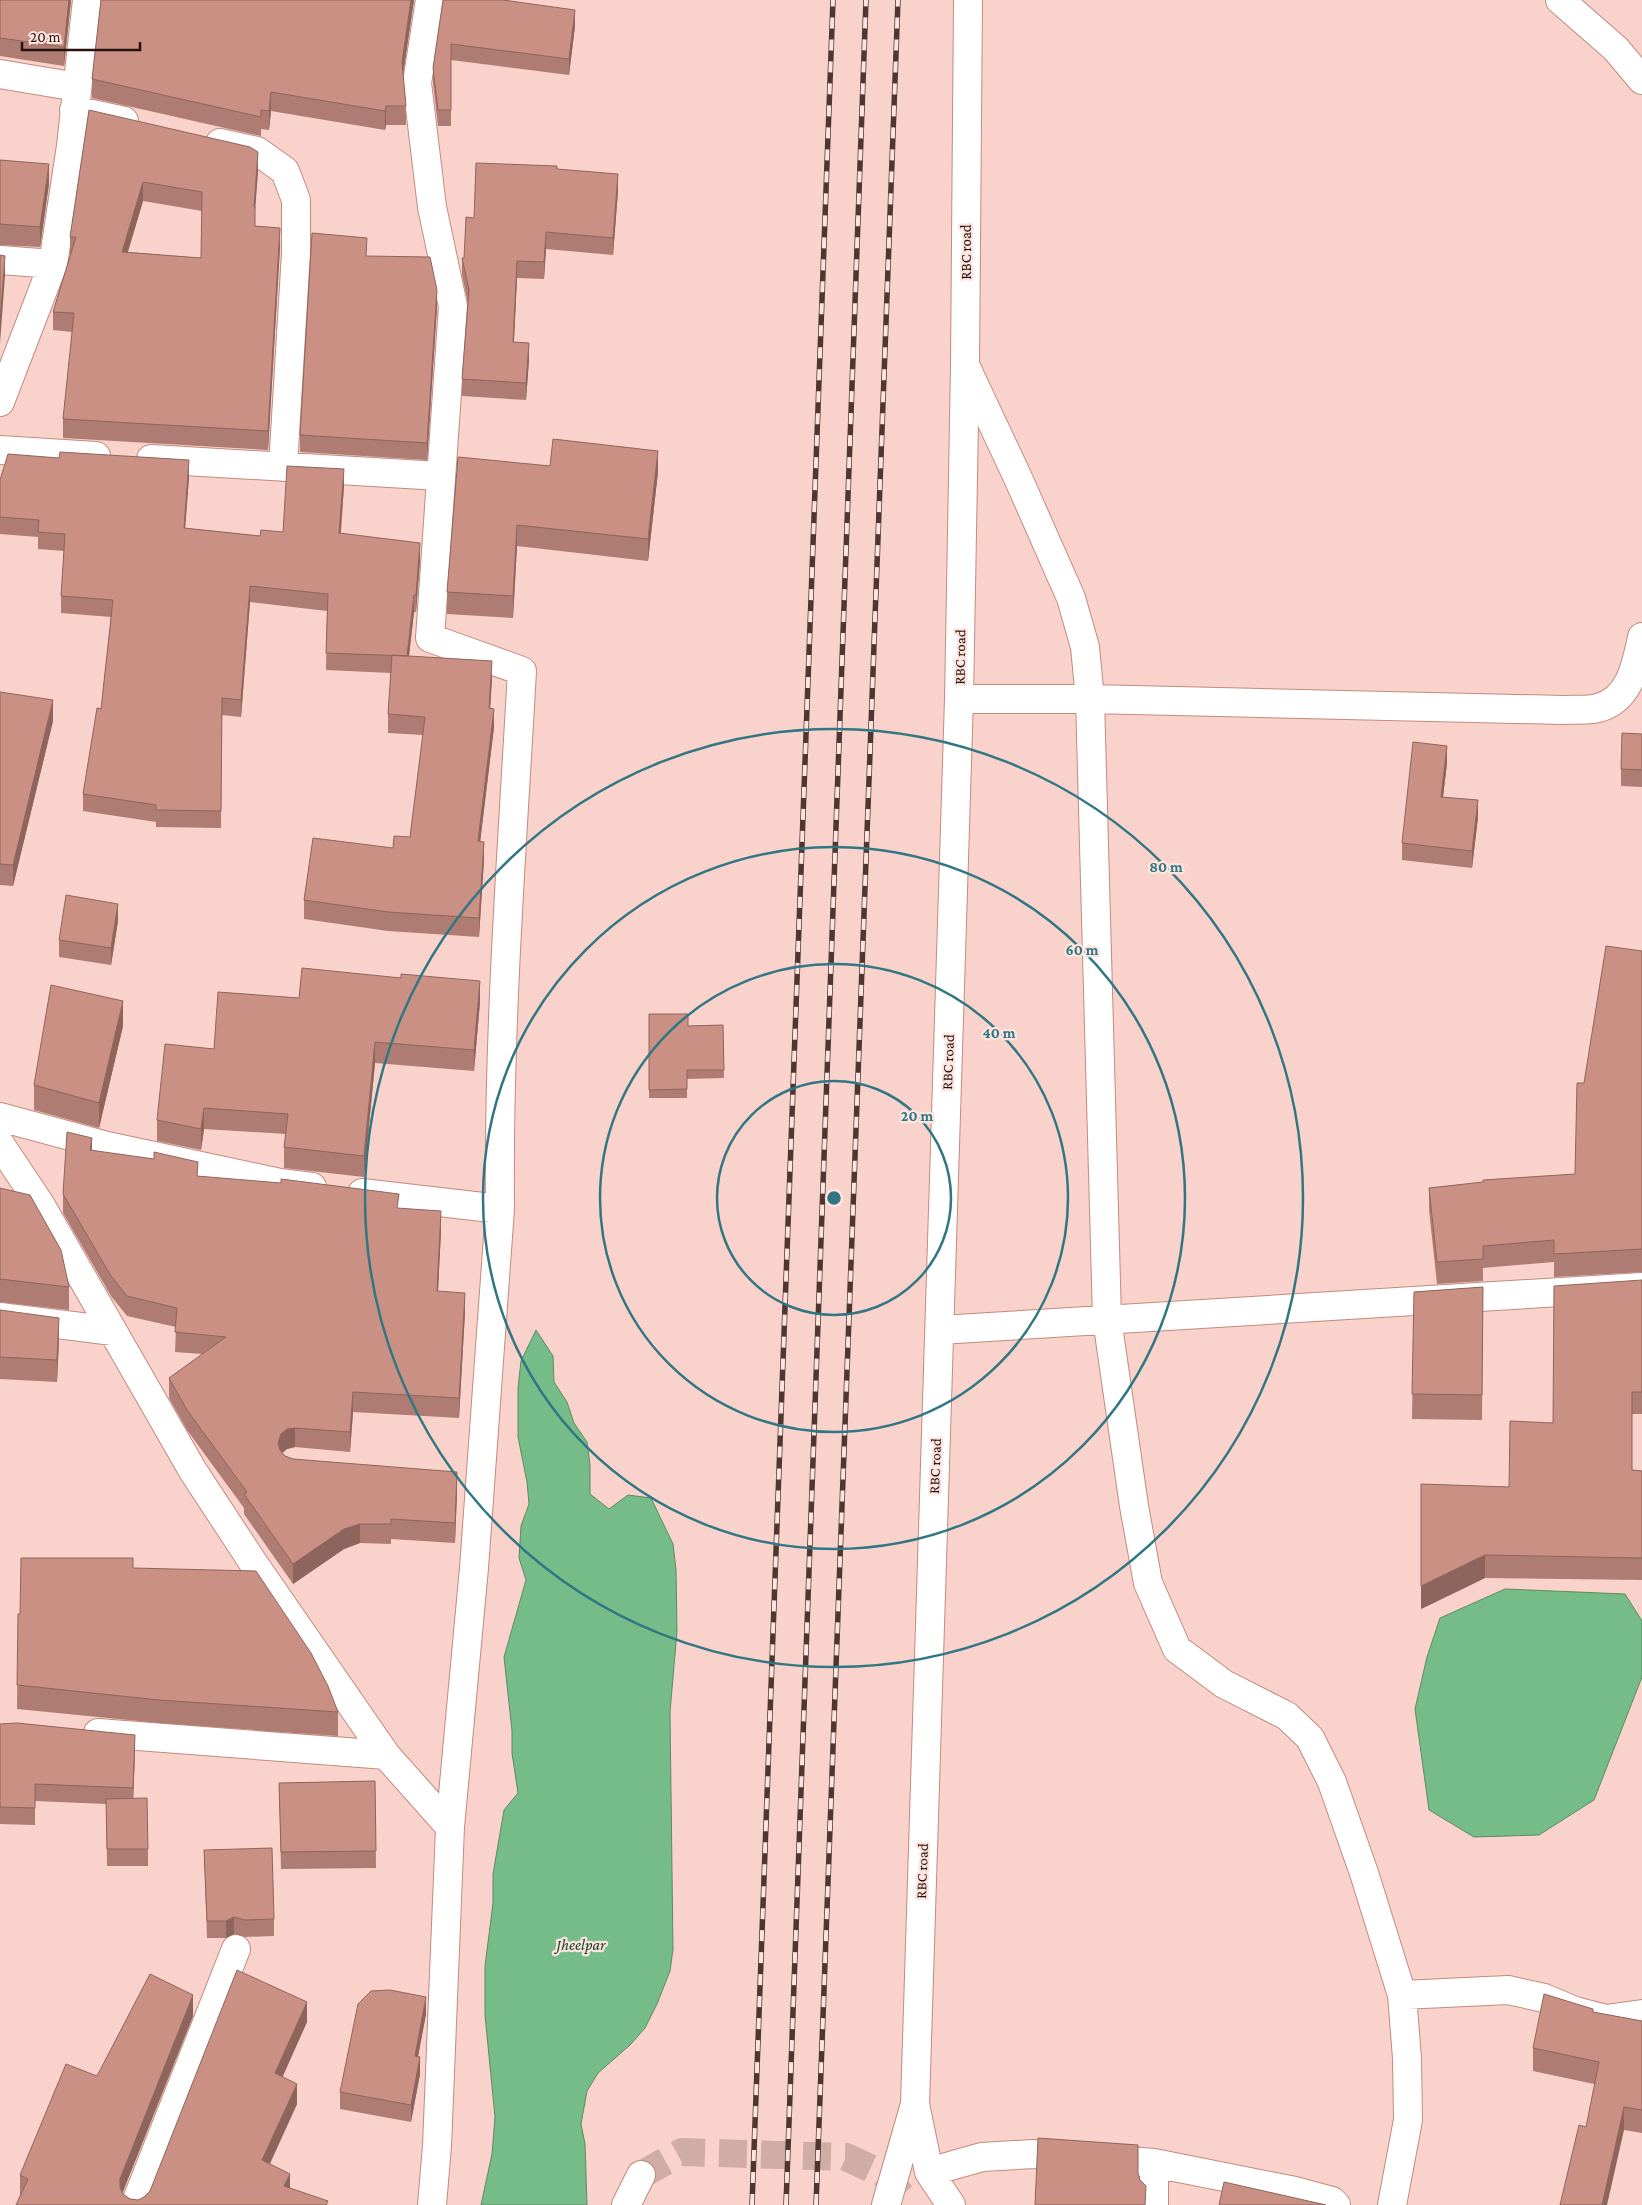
<svg xmlns="http://www.w3.org/2000/svg" width="1642" height="2205" font-family="'Crimson Pro',serif">
<style>
.water{fill:#75bc88;stroke:#5e8963}
.lines{fill:none;stroke-linecap:round;stroke-linejoin:round}
.secondary-tunnel{stroke:#cfaca5;stroke-width:28;stroke-dasharray:28 14;stroke-linecap:butt}
.minor-casing{stroke:#c48a7e;stroke-width:30}
.tertiary-casing{stroke:#c48a7e;stroke-width:30}
.secondary-casing{stroke:#c48a7e;stroke-width:30}
.minor{stroke:#fff;stroke-width:28}
.tertiary{stroke:#fff;stroke-width:28}
.secondary{stroke:#fff;stroke-width:28}
.rail-casing{stroke:#4e3631;stroke-width:5.5}
.rail{stroke:#fee4de;stroke-width:4;stroke-dasharray:11;stroke-linecap:butt}
.wall{fill:#ae7c72;fill-rule:evenodd}
.shaded-wall{fill:#8d655c}
.building{fill:#ca9084;stroke:#8d655c;fill-rule:evenodd}
.ring{fill:none;stroke:#307683;stroke-width:2.5}
.labels{text-anchor:middle;dominant-baseline:central;stroke-width:4.5;stroke-linejoin:round;paint-order:stroke}
.street-label{font-size:15px;fill:#27120e;stroke:#fee4de}
.water-label{font-size:16px;font-style:italic;fill:#124725;stroke:#fee4de}
.centre{fill:#307683;stroke:#fee4de;stroke-width:2.5}
.ring-label{font-size:15px;text-anchor:middle;font-weight:bold;fill:#307683;stroke:#fee4de;stroke-width:4.5;stroke-linejoin:round;paint-order:stroke}
</style>
<rect width="100%" height="100%" fill="#f9d3cb"/>
<path class="water" d="M 536,1330 L 553,1356 L 554,1382 L 567,1402 L 574,1423 L 587,1442 L 590,1465 L 590,1494 L 609,1509 L 628,1495 L 651,1498 L 673,1544 L 676,1570 L 677,1631 L 670,1712 L 673,1949 L 670,1971 L 657,2004 L 645,2028 L 630,2045 L 598,2073 L 587,2091 L 581,2124 L 585,2144 L 587,2205 L 481,2205 L 492,2154 L 495,2117 L 485,2015 L 485,1966 L 493,1903 L 493,1874 L 504,1810 L 518,1793 L 512,1753 L 512,1731 L 504,1657 L 526,1580 L 519,1558 L 521,1526 L 529,1504 L 527,1482 L 518,1437 L 518,1388 L 521,1361 Z
M 1505,1589 L 1625,1594 L 1642,1621 L 1642,1677 L 1594,1800 L 1539,1835 L 1474,1837 L 1429,1810 L 1415,1709 L 1427,1657 L 1440,1618 Z"/>
<g class="lines">
<path class="secondary-tunnel" d="M 641,2175 L 682,2152 L 846,2157 L 885,2175 L 909,2205"/>
<g class="minor-casing">
<path id="minor" d="M 1560,0 L 1616,49 L 1642,80
M 0,74 L 77,87
M 74,110 L 124,121
M 220,143 L 257,151 L 285,171 L 296,200 L 296,253 L 283,467
M 0,260 L 53,264
M 965,365 L 1018,478 L 1071,598 L 1085,647 L 1090,699 L 1107,1319 L 1134,1506 L 1148,1583 L 1177,1649 L 1224,1684 L 1287,1716 L 1310,1738 L 1332,1782 L 1364,1873 L 1402,1995 L 1407,2058 L 1408,2120 L 1392,2205
M 0,402 L 53,264 L 71,146 L 87,0
M 0,450 L 96,456
M 151,459 L 440,476
M 959,699 L 1090,699 L 1563,710 C 1574,709 1587,711 1598,708 C 1630,700 1636,665 1642,637
M 0,1117 L 107,1146 L 280,1183 L 312,1187
M 0,1144 L 40,1204 L 193,1471 L 252,1561 L 386,1755 L 450,1827
M 362,1193 L 500,1209 C 498,1030 512,850 522,671 L 430,638 L 453,306 L 432,207 L 417,83 L 430,0
M 0,1317 L 113,1331
M 940,1330 L 1642,1287
M 98,1733 L 386,1755
M 1402,1995 L 1508,1990 L 1544,1998 L 1575,2011 L 1606,2019 L 1642,2014
M 915,2104 L 929,2172 L 951,2205
M 1154,2163 L 1154,2205
M 929,2172 L 982,2157 L 1033,2154 L 1154,2163 L 1295,2191 L 1332,2201 L 1336,2205
M 135,2205 L 236,1949
M 432,2205 L 437,2146 L 450,1827 L 474,1568 L 500,1209"/>
</g>
<g class="tertiary-casing">
<path id="tertiary" d="M 886,2205 L 915,2104 L 959,699 L 965,365 L 968,0"/>
</g>
<g class="secondary-casing">
<path id="secondary" d="M 626,2205 L 641,2175"/>
</g>
<use href="#minor" class="minor"/>
<use href="#tertiary" class="tertiary"/>
<use href="#secondary" class="secondary"/>
<g class="rail-casing">
<path id="rail" d="M 752,2205 L 833,0
M 786,2205 L 866,0
M 816,2205 L 898,0"/>
</g>
<use href="#rail" class="rail"/>
</g>
<path class="wall" d="M 0,0 L 71,0 L 64,66 L 0,56 Z
M 101,0 L 414,0 L 403,73 L 406,106 L 406,125 L 386,125 L 385,130 L 271,111 L 269,130 L 261,129 L 261,136 L 92,98 L 92,79 Z
M 443,0 L 504,0 L 504,1 L 575,26 L 569,75 L 451,60 L 451,126 L 438,126 L 433,83 L 433,68 Z
M 89,110 L 258,171 L 255,207 L 255,226 L 280,247 L 268,450 L 63,438 L 63,419 L 72,332 L 53,330 L 53,312 L 70,256 L 70,237 ZM 143,201 L 202,211 L 201,258 L 128,252 Z
M 0,160 L 49,184 L 40,247 L 0,245 Z
M 557,169 L 618,191 L 613,255 L 546,249 L 544,279 L 517,278 L 514,342 L 529,360 L 526,400 L 462,396 L 462,379 L 468,303 L 462,275 L 462,258 L 464,258 Z
M 367,256 L 437,307 L 427,460 L 300,452 L 300,435 Z
M 550,466 L 658,472 L 648,561 L 517,546 L 513,618 L 447,614 L 447,592 Z
M 189,477 L 185,528 L 260,536 L 283,532 L 344,486 L 341,533 L 420,560 L 416,612 L 414,612 L 409,656 L 492,679 L 490,708 L 494,727 L 480,841 L 484,860 L 479,937 L 388,931 L 304,919 L 304,900 L 393,848 L 410,837 L 423,735 L 388,733 L 388,714 L 391,673 L 326,670 L 327,611 L 250,602 L 241,717 L 222,715 L 221,828 L 156,827 L 156,822 L 83,811 L 83,794 L 101,709 L 111,617 L 61,613 L 61,596 L 64,551 L 38,549 L 38,537 L 0,534 L 0,480 Z
M 0,692 L 53,721 L 13,886 L 0,885 Z
M 1642,734 L 1642,787 L 1621,786 L 1621,769 Z
M 1447,763 L 1443,797 L 1478,817 L 1472,868 L 1402,860 L 1402,843 Z
M 118,921 L 111,965 L 59,957 L 59,940 Z
M 1642,951 L 1642,1272 L 1554,1277 L 1554,1262 L 1483,1268 L 1483,1281 L 1437,1284 L 1429,1210 L 1429,1188 L 1575,1174 L 1584,1083 Z
M 299,998 L 480,1002 L 474,1071 L 375,1063 L 364,1177 L 284,1168 L 284,1147 L 286,1134 L 204,1129 L 201,1150 L 157,1141 L 157,1120 L 214,1049 Z
M 649,1014 L 688,1026 L 723,1025 L 724,1078 L 687,1079 L 687,1098 L 649,1098 Z
M 123,1026 L 99,1128 L 34,1110 L 34,1085 Z
M 92,1150 L 198,1176 L 399,1209 L 441,1231 L 438,1291 L 465,1312 L 459,1418 L 353,1412 L 350,1452 L 295,1447 L 287,1449 L 282,1453 L 285,1456 L 293,1459 L 457,1492 L 455,1543 L 391,1539 L 391,1544 L 360,1543 L 344,1549 L 293,1584 L 244,1514 L 244,1508 L 187,1430 L 169,1398 L 169,1378 L 202,1354 L 175,1352 L 176,1327 L 127,1316 L 111,1296 L 63,1213 L 63,1194 Z
M 0,1188 L 69,1287 L 69,1310 L 0,1302 Z
M 1642,1280 L 1642,1414 L 1632,1414 L 1632,1470 L 1642,1471 L 1642,1580 L 1485,1578 L 1421,1609 L 1509,1487 L 1553,1423 Z
M 1483,1287 L 1482,1420 L 1412,1419 L 1414,1292 Z
M 0,1310 L 59,1340 L 57,1382 L 0,1379 Z
M 133,1568 L 338,1712 L 338,1736 L 159,1723 L 17,1709 L 18,1614 L 20,1614 Z
M 0,1724 L 135,1752 L 133,1798 L 148,1849 L 148,1866 L 107,1866 L 106,1804 L 35,1801 L 35,1825 L 0,1824 Z
M 375,1781 L 376,1868 L 281,1869 L 279,1783 Z
M 204,1850 L 274,1919 L 274,1936 L 245,1937 L 234,1934 L 226,1938 L 207,1938 Z
M 1593,2012 L 1642,2021 L 1642,2133 L 1624,2130 L 1594,2084 L 1533,2071 L 1533,2048 Z
M 426,2014 L 418,2056 L 420,2074 L 411,2122 L 340,2109 L 340,2092 Z
M 193,2016 L 122,2194 L 130,2199 L 138,2200 L 144,2197 L 307,2022 L 282,2077 L 297,2104 L 270,2164 L 290,2188 L 328,2205 L 16,2205 L 20,2196 L 20,2175 L 97,2076 Z"/>
<path class="shaded-wall" d="M 69,0 L 71,0 L 64,66 L 64,47 Z
M 411,0 L 414,0 L 402,81 L 402,62 Z
M 575,10 L 575,26 L 569,75 L 569,59 Z
M 271,92 L 271,111 L 269,130 L 269,111 Z
M 386,106 L 386,125 L 385,130 L 385,111 Z
M 258,152 L 258,171 L 254,226 L 254,207 Z
M 49,164 L 49,184 L 40,247 L 40,227 Z
M 618,174 L 618,191 L 613,255 L 613,238 Z
M 143,182 L 143,201 L 122,271 L 122,252 Z
M 280,228 L 280,247 L 268,450 L 268,431 Z
M 546,232 L 546,249 L 544,279 L 544,262 Z
M 5,256 L 5,276 L 0,343 L 0,322 Z
M 517,261 L 517,278 L 513,359 L 513,342 Z
M 437,290 L 437,307 L 427,460 L 427,443 Z
M 529,343 L 529,360 L 526,400 L 526,383 Z
M 658,451 L 658,472 L 648,561 L 648,539 Z
M 189,460 L 189,477 L 184,544 L 184,528 Z
M 344,469 L 344,486 L 339,550 L 339,533 Z
M 517,525 L 517,546 L 513,618 L 513,596 Z
M 420,543 L 420,560 L 416,612 L 416,595 Z
M 250,586 L 250,602 L 241,717 L 241,700 Z
M 414,595 L 414,612 L 407,673 L 407,656 Z
M 492,661 L 492,679 L 489,727 L 489,708 Z
M 53,700 L 53,721 L 13,886 L 13,865 Z
M 494,709 L 494,727 L 478,860 L 478,841 Z
M 1447,746 L 1447,763 L 1441,814 L 1441,797 Z
M 1478,800 L 1478,817 L 1472,868 L 1472,851 Z
M 484,842 L 484,860 L 479,937 L 479,918 Z
M 118,904 L 118,921 L 111,965 L 111,948 Z
M 480,981 L 480,1002 L 474,1071 L 474,1050 Z
M 123,1001 L 123,1026 L 99,1128 L 99,1103 Z
M 375,1042 L 375,1063 L 364,1177 L 364,1156 Z
M 204,1108 L 204,1129 L 201,1150 L 201,1129 Z
M 92,1138 L 92,1158 L 90,1150 Z
M 441,1211 L 441,1231 L 437,1311 L 437,1291 Z
M 465,1293 L 465,1312 L 459,1418 L 459,1398 Z
M 59,1318 L 59,1340 L 57,1382 L 57,1360 Z
M 353,1392 L 353,1412 L 350,1452 L 350,1432 Z
M 295,1428 L 295,1447 L 287,1449 L 281,1454 L 278,1462 L 278,1443 L 281,1434 L 287,1429 Z
M 457,1472 L 457,1492 L 455,1543 L 455,1523 Z
M 360,1524 L 360,1543 L 344,1549 L 293,1584 L 293,1564 L 344,1529 Z
M 1485,1555 L 1485,1578 L 1421,1609 L 1421,1586 Z
M 135,1735 L 135,1752 L 133,1805 L 133,1788 Z
M 234,1917 L 234,1934 L 226,1938 L 226,1921 Z
M 193,1995 L 193,2016 L 120,2199 L 120,2179 Z
M 426,1997 L 426,2014 L 415,2073 L 415,2056 Z
M 307,2002 L 307,2022 L 275,2094 L 275,2073 Z
M 420,2057 L 420,2074 L 411,2122 L 411,2105 Z
M 297,2084 L 297,2104 L 262,2180 L 262,2160 Z
M 1624,2107 L 1624,2130 L 1607,2205 L 1602,2205 Z
M 290,2174 L 290,2194 L 284,2186 Z"/>
<path class="building" d="M 0,0 L 69,0 L 64,47 L 0,38 Z
M 101,0 L 411,0 L 402,62 L 406,106 L 386,106 L 385,111 L 271,92 L 269,111 L 261,110 L 261,117 L 92,79 Z
M 443,0 L 503,0 L 575,10 L 569,59 L 451,44 L 451,110 L 438,110 L 433,68 Z
M 89,110 L 250,147 L 258,152 L 254,207 L 255,207 L 255,226 L 280,228 L 268,431 L 63,419 L 74,313 L 53,312 L 76,237 L 70,237 ZM 143,182 L 202,192 L 201,258 L 122,252 Z
M 0,160 L 49,164 L 40,227 L 0,224 Z
M 476,163 L 557,166 L 557,169 L 618,174 L 613,238 L 546,232 L 544,262 L 517,261 L 513,342 L 529,343 L 526,383 L 462,379 L 469,290 L 462,258 L 464,258 L 466,217 L 474,218 Z
M 312,233 L 367,238 L 366,256 L 430,257 L 437,290 L 427,443 L 300,435 Z
M 0,255 L 5,256 L 0,322 Z
M 553,439 L 658,451 L 648,539 L 517,525 L 513,596 L 447,592 L 458,457 L 550,466 Z
M 60,452 L 189,460 L 184,528 L 260,536 L 261,530 L 283,532 L 287,466 L 344,469 L 339,533 L 420,543 L 416,595 L 414,595 L 407,656 L 326,653 L 328,594 L 250,586 L 241,700 L 222,698 L 221,811 L 156,810 L 156,805 L 83,794 L 97,708 L 101,709 L 113,600 L 61,596 L 65,534 L 38,532 L 39,520 L 0,517 L 0,480 L 8,454 L 59,458 Z
M 392,655 L 492,661 L 489,708 L 494,709 L 478,841 L 484,842 L 479,918 L 388,912 L 304,900 L 313,838 L 393,848 L 394,836 L 410,837 L 425,717 L 388,714 Z
M 0,692 L 53,700 L 13,865 L 0,864 Z
M 1622,733 L 1642,734 L 1642,770 L 1621,769 Z
M 1413,742 L 1447,746 L 1441,797 L 1478,800 L 1472,851 L 1402,843 Z
M 66,895 L 118,904 L 111,948 L 59,940 Z
M 1606,946 L 1642,951 L 1642,1249 L 1554,1254 L 1554,1240 L 1483,1246 L 1483,1259 L 1437,1262 L 1429,1188 L 1483,1182 L 1483,1180 L 1575,1174 L 1577,1083 L 1584,1083 Z
M 302,968 L 401,978 L 401,974 L 480,981 L 474,1050 L 375,1042 L 364,1156 L 284,1147 L 288,1114 L 204,1108 L 201,1129 L 157,1120 L 165,1044 L 214,1049 L 218,992 L 299,998 Z
M 51,985 L 123,1001 L 99,1103 L 34,1085 Z
M 649,1014 L 688,1014 L 688,1026 L 723,1025 L 724,1070 L 687,1070 L 687,1089 L 649,1090 Z
M 67,1132 L 92,1138 L 90,1150 L 154,1159 L 154,1152 L 198,1162 L 197,1176 L 281,1183 L 281,1179 L 399,1194 L 397,1208 L 441,1211 L 437,1291 L 465,1293 L 459,1398 L 353,1392 L 350,1432 L 295,1428 L 287,1429 L 281,1434 L 278,1443 L 280,1450 L 285,1456 L 293,1459 L 457,1472 L 455,1523 L 391,1519 L 391,1524 L 360,1524 L 344,1529 L 293,1564 L 244,1494 L 247,1492 L 187,1410 L 169,1378 L 226,1337 L 175,1332 L 177,1308 L 127,1296 L 111,1276 L 63,1194 Z
M 0,1188 L 30,1195 L 61,1250 L 69,1287 L 0,1279 Z
M 1642,1280 L 1642,1392 L 1632,1392 L 1632,1470 L 1642,1471 L 1642,1558 L 1485,1555 L 1421,1586 L 1421,1484 L 1509,1487 L 1510,1421 L 1553,1423 L 1554,1286 Z
M 1483,1287 L 1482,1395 L 1412,1394 L 1414,1292 Z
M 0,1310 L 59,1318 L 57,1360 L 0,1357 Z
M 21,1558 L 133,1558 L 133,1568 L 256,1571 L 311,1653 L 328,1686 L 338,1712 L 159,1700 L 17,1685 L 18,1614 L 20,1614 Z
M 17,1723 L 135,1735 L 133,1788 L 35,1784 L 35,1808 L 0,1807 L 0,1724 Z
M 375,1781 L 376,1851 L 281,1852 L 279,1783 Z
M 147,1798 L 148,1849 L 107,1849 L 106,1799 Z
M 272,1848 L 274,1919 L 245,1920 L 234,1917 L 226,1921 L 207,1921 L 204,1850 Z
M 237,1970 L 307,2002 L 275,2073 L 297,2084 L 262,2160 L 290,2174 L 284,2186 L 328,2201 L 326,2205 L 16,2205 L 28,2179 L 20,2175 L 66,2064 L 97,2076 L 150,1974 L 193,1995 L 120,2179 L 120,2187 L 123,2194 L 130,2199 L 138,2200 L 144,2197 L 150,2191 Z
M 390,1990 L 426,1997 L 415,2056 L 420,2057 L 411,2105 L 340,2092 L 358,2004 L 371,1991 Z
M 1544,1994 L 1593,2009 L 1593,2012 L 1642,2021 L 1642,2110 L 1624,2107 L 1602,2205 L 1560,2205 L 1579,2125 L 1586,2127 L 1599,2062 L 1533,2048 Z
M 1038,2138 L 1138,2145 L 1138,2173 L 1140,2180 L 1146,2186 L 1145,2205 L 1035,2205 Z
M 1224,2182 L 1326,2205 L 1219,2205 Z"/>
<g class="ring">
<circle cx="834" cy="1198" r="117"/>
<circle cx="834" cy="1198" r="234"/>
<circle cx="834" cy="1198" r="351"/>
<circle cx="834" cy="1198" r="469"/>
</g>
<g class="labels">
<g class="street-label">
<text transform="translate(966 252) rotate(-90)">RBC road</text>
<text transform="translate(960 657) rotate(-89)">RBC road</text>
<text transform="translate(948 1062) rotate(-88)">RBC road</text>
<text transform="translate(935 1466) rotate(-88)">RBC road</text>
<text transform="translate(922 1871) rotate(-88)">RBC road</text>
</g>
<g class="water-label">
<text x="581" y="1944">Jheelpar</text>
</g>
</g>
<circle cx="834" cy="1198" r="8" class="centre"/>
<g class="ring-label">
<text x="1166" y="872">80 m</text>
<text x="1082" y="955">60 m</text>
<text x="999" y="1038">40 m</text>
<text x="917" y="1121">20 m</text>
</g>
<path d="M22 42v8h118v-8" fill="none" stroke="#27120e" stroke-width="2.5"/>
<text x="30" y="42" font-size="15" fill="#27120e" stroke="#fee4de" stroke-width="4" paint-order="stroke">20 m</text>
</svg>
